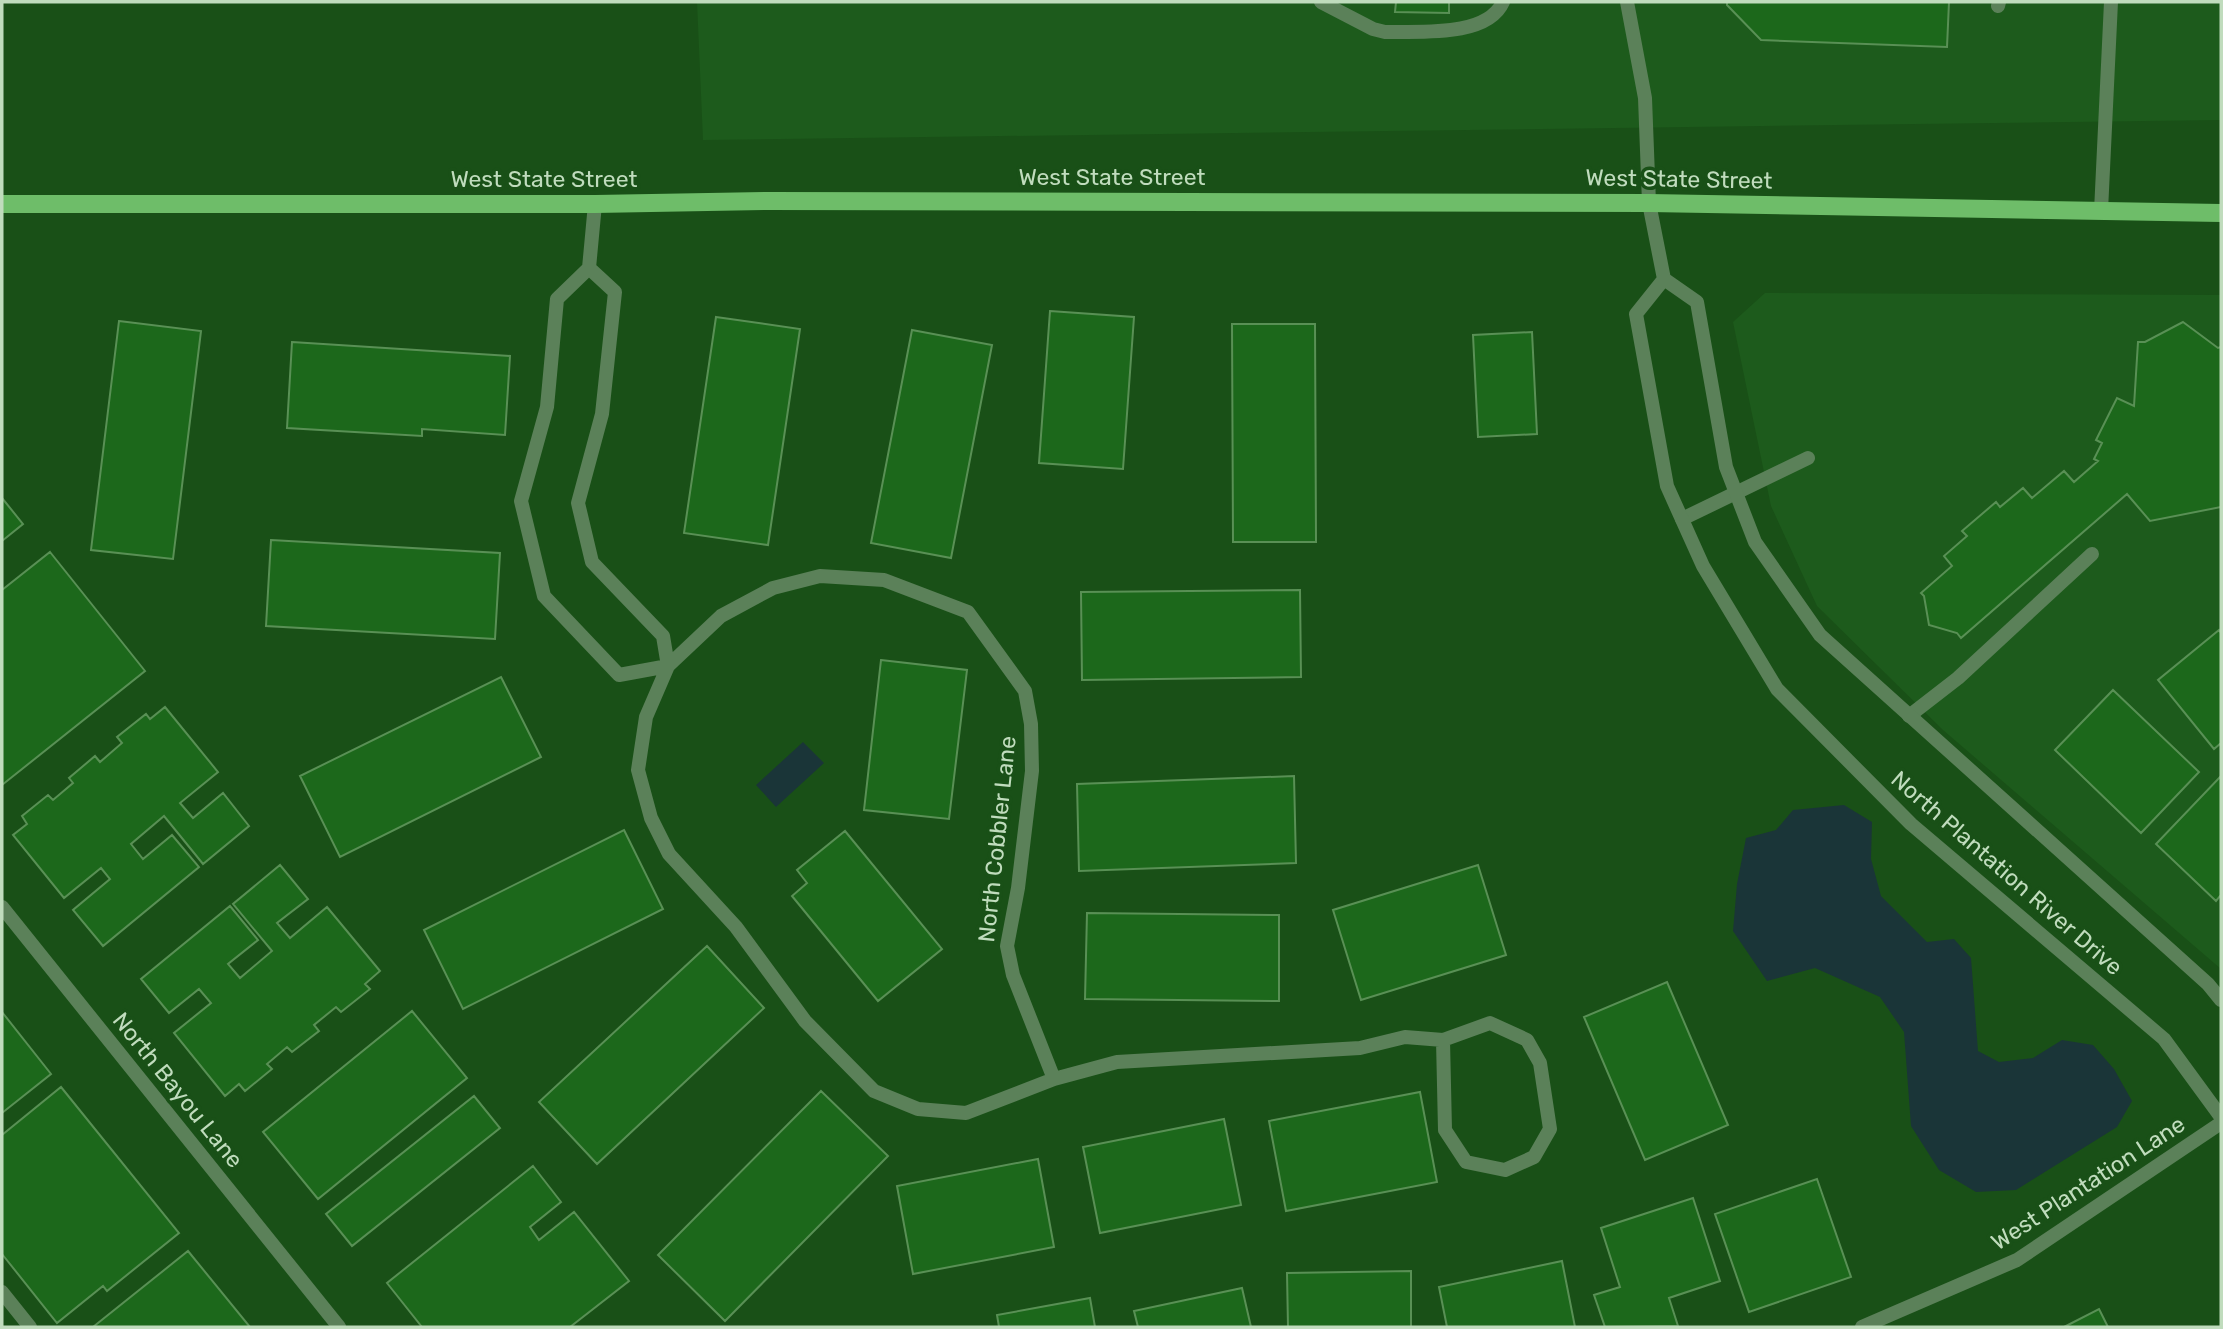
<svg xmlns="http://www.w3.org/2000/svg" width="2223" height="1329" font-family="Rubik,sans-serif">
<style>
.built{fill:#1d5b1c}
.water{fill:#1a3538}
.building{fill:#1c681b;stroke:#599055;stroke-width:2}
.lines{fill:none;stroke-linecap:round;stroke-linejoin:round}
.service{stroke:#5b8159;stroke-width:14}
.minor{stroke:#5b8159;stroke-width:14}
.tertiary{stroke:#5b8159;stroke-width:14}
.primary{stroke:#6ebd69;stroke-width:18}
.labels{text-anchor:middle;dominant-baseline:central;stroke-width:7;stroke-linejoin:round;paint-order:stroke}
.street-label{font-size:23px;fill:#c0dcbd;stroke:#195017}
</style>
<rect width="100%" height="100%" fill="#195017"/>
<path class="built" d="M 697,2 L 2221,2 L 2221,120 L 703,140 Z
M 1765,293 L 2221,295 L 2221,969 L 1943,730 L 1817,606 L 1771,506 L 1733,322 Z"/>
<path class="water" d="M 803,742 L 824,763 L 776,807 L 756,785 Z
M 1844,805 L 1872,822 L 1871,859 L 1881,896 L 1927,942 L 1954,939 L 1971,958 L 1978,1051 L 1999,1062 L 2033,1058 L 2062,1040 L 2093,1045 L 2114,1069 L 2132,1101 L 2117,1127 L 2016,1190 L 1976,1192 L 1939,1170 L 1911,1126 L 1904,1032 L 1880,997 L 1815,968 L 1767,981 L 1733,931 L 1737,884 L 1746,838 L 1776,830 L 1793,810 Z"/>
<path class="building" d="M 1396,2 L 1449,2 L 1449,13 L 1395,12 Z
M 1727,2 L 1949,2 L 1947,47 L 1761,40 L 1727,5 Z
M 1050,311 L 1134,317 L 1123,469 L 1039,463 Z
M 716,317 L 800,329 L 768,545 L 684,533 Z
M 119,321 L 201,331 L 173,559 L 91,550 Z
M 2183,322 L 2218,348 L 2221,347 L 2221,507 L 2150,521 L 2127,494 L 1961,638 L 1957,633 L 1929,625 L 1924,596 L 1921,593 L 1952,566 L 1944,556 L 1967,536 L 1962,531 L 1996,502 L 2000,507 L 2023,488 L 2032,498 L 2064,471 L 2074,482 L 2098,461 L 2094,459 L 2102,443 L 2096,440 L 2117,398 L 2134,406 L 2138,342 L 2145,342 Z
M 1232,324 L 1315,324 L 1316,542 L 1233,542 Z
M 912,330 L 992,345 L 951,558 L 871,543 Z
M 1532,332 L 1537,434 L 1478,437 L 1473,335 Z
M 292,342 L 510,356 L 505,435 L 422,429 L 422,436 L 287,428 Z
M 2,498 L 23,524 L 2,541 Z
M 271,540 L 500,553 L 495,639 L 266,626 Z
M 50,552 L 145,671 L 2,785 L 2,590 Z
M 1300,590 L 1301,677 L 1082,680 L 1081,592 Z
M 2219,630 L 2221,633 L 2221,743 L 2214,749 L 2158,680 Z
M 881,660 L 967,670 L 949,819 L 864,810 Z
M 501,677 L 541,757 L 340,857 L 300,776 Z
M 2113,690 L 2199,772 L 2141,833 L 2055,750 Z
M 165,707 L 218,772 L 180,803 L 193,818 L 223,793 L 249,826 L 203,864 L 164,816 L 131,844 L 143,859 L 172,835 L 199,867 L 103,946 L 73,910 L 110,879 L 101,868 L 64,898 L 13,835 L 27,824 L 22,816 L 48,795 L 53,800 L 73,783 L 69,778 L 95,756 L 100,762 L 122,743 L 117,737 L 146,714 L 150,719 Z
M 1294,776 L 1296,863 L 1079,871 L 1077,784 Z
M 2221,776 L 2221,895 L 2216,901 L 2156,844 Z
M 624,830 L 663,909 L 463,1009 L 424,930 Z
M 845,831 L 942,949 L 878,1001 L 792,896 L 807,883 L 797,870 Z
M 280,865 L 308,899 L 277,923 L 290,938 L 327,907 L 380,971 L 365,984 L 370,989 L 341,1012 L 336,1007 L 314,1025 L 319,1031 L 292,1052 L 287,1047 L 267,1064 L 272,1069 L 245,1091 L 239,1084 L 225,1096 L 174,1033 L 211,1003 L 199,989 L 169,1013 L 141,979 L 230,906 L 258,940 L 228,964 L 240,978 L 272,951 L 233,904 Z
M 1478,865 L 1506,955 L 1361,1000 L 1333,910 Z
M 1087,913 L 1279,915 L 1279,1001 L 1085,999 Z
M 707,946 L 764,1008 L 597,1164 L 539,1102 Z
M 1667,982 L 1728,1125 L 1645,1160 L 1584,1017 Z
M 412,1011 L 467,1078 L 318,1199 L 263,1132 Z
M 2,1012 L 51,1074 L 2,1113 Z
M 61,1087 L 179,1233 L 107,1291 L 103,1286 L 57,1323 L 2,1254 L 2,1135 Z
M 821,1091 L 888,1156 L 725,1321 L 658,1255 Z
M 1420,1092 L 1437,1182 L 1286,1211 L 1269,1121 Z
M 474,1096 L 500,1128 L 352,1246 L 326,1214 Z
M 1224,1119 L 1241,1205 L 1100,1233 L 1083,1147 Z
M 1038,1159 L 1054,1247 L 913,1274 L 897,1186 Z
M 533,1166 L 561,1202 L 530,1227 L 539,1240 L 574,1212 L 629,1281 L 570,1327 L 422,1327 L 387,1283 Z
M 1817,1179 L 1851,1277 L 1749,1312 L 1715,1214 Z
M 1693,1198 L 1720,1281 L 1669,1298 L 1678,1326 L 1605,1327 L 1594,1295 L 1620,1287 L 1601,1228 Z
M 188,1251 L 250,1327 L 93,1327 Z
M 1562,1261 L 1575,1327 L 1447,1327 L 1439,1287 Z
M 1411,1271 L 1411,1327 L 1288,1327 L 1287,1273 Z
M 1242,1288 L 1251,1327 L 1138,1327 L 1134,1311 Z
M 1090,1298 L 1095,1327 L 999,1327 L 997,1315 Z
M 2099,1309 L 2108,1327 L 2064,1327 Z"/>
<g class="lines">
<path class="service" d="M 1321,2 L 1373,29 L 1385,32 C 1418,31 1487,38 1503,2
M 1998,6 L 1999,2
M 2101,211 L 2111,2
M 1682,519 L 1808,458
M 1909,716 L 1958,678 L 2092,554
M 2,1292 L 30,1327"/>
<path class="minor" d="M 1649,203 L 1664,279
M 589,268 L 615,292 L 602,414 L 578,503 L 592,562 L 663,636 L 668,666 L 619,675 L 544,596 L 521,501 L 547,407 L 557,299 Z
M 589,268 L 595,204
M 2,907 L 339,1327
M 2221,1000 L 2208,984 L 1820,635 L 1755,542 L 1726,467 L 1697,302 L 1664,279 L 1636,314 L 1667,486 L 1703,566 L 1777,689 L 1911,824 L 2164,1039 L 2221,1117
M 1490,1023 L 1527,1040 L 1540,1063 L 1550,1129 L 1534,1157 L 1505,1170 L 1466,1162 L 1445,1130 L 1443,1040 Z
M 1054,1079 L 1013,975 L 1007,946 L 1018,888 L 1032,771 L 1031,724 L 1025,691 L 968,612 L 884,580 L 820,576 L 773,588 L 721,616 L 668,666 L 646,717 L 638,770 L 651,818 L 669,854 L 736,927 L 805,1021 L 874,1091 L 918,1109 L 966,1113 L 1054,1079 L 1117,1062 L 1360,1048 L 1405,1037 L 1443,1040
M 1862,1327 L 2017,1260 L 2221,1123"/>
<path class="tertiary" d="M 1627,2 L 1645,98 L 1649,203"/>
<path class="primary" d="M 2,204 L 595,204 L 768,201 L 1649,203 L 2221,213"/>
</g>
<g class="labels">
<g class="street-label">
<text x="1112" y="177">West State Street</text>
<text x="544" y="179">West State Street</text>
<text transform="translate(1679 179) rotate(1)">West State Street</text>
<text transform="translate(997 839) rotate(-84)">North Cobbler Lane</text>
<text transform="translate(2007 873) rotate(41)">North Plantation River Drive</text>
<text transform="translate(178 1090) rotate(51)">North Bayou Lane</text>
<text transform="translate(2088 1183) rotate(-33)">West Plantation Lane</text>
</g>
</g>
<rect width="2223" height="1329" fill="none" stroke="#c0dcbd" stroke-width="7"/>
</svg>
